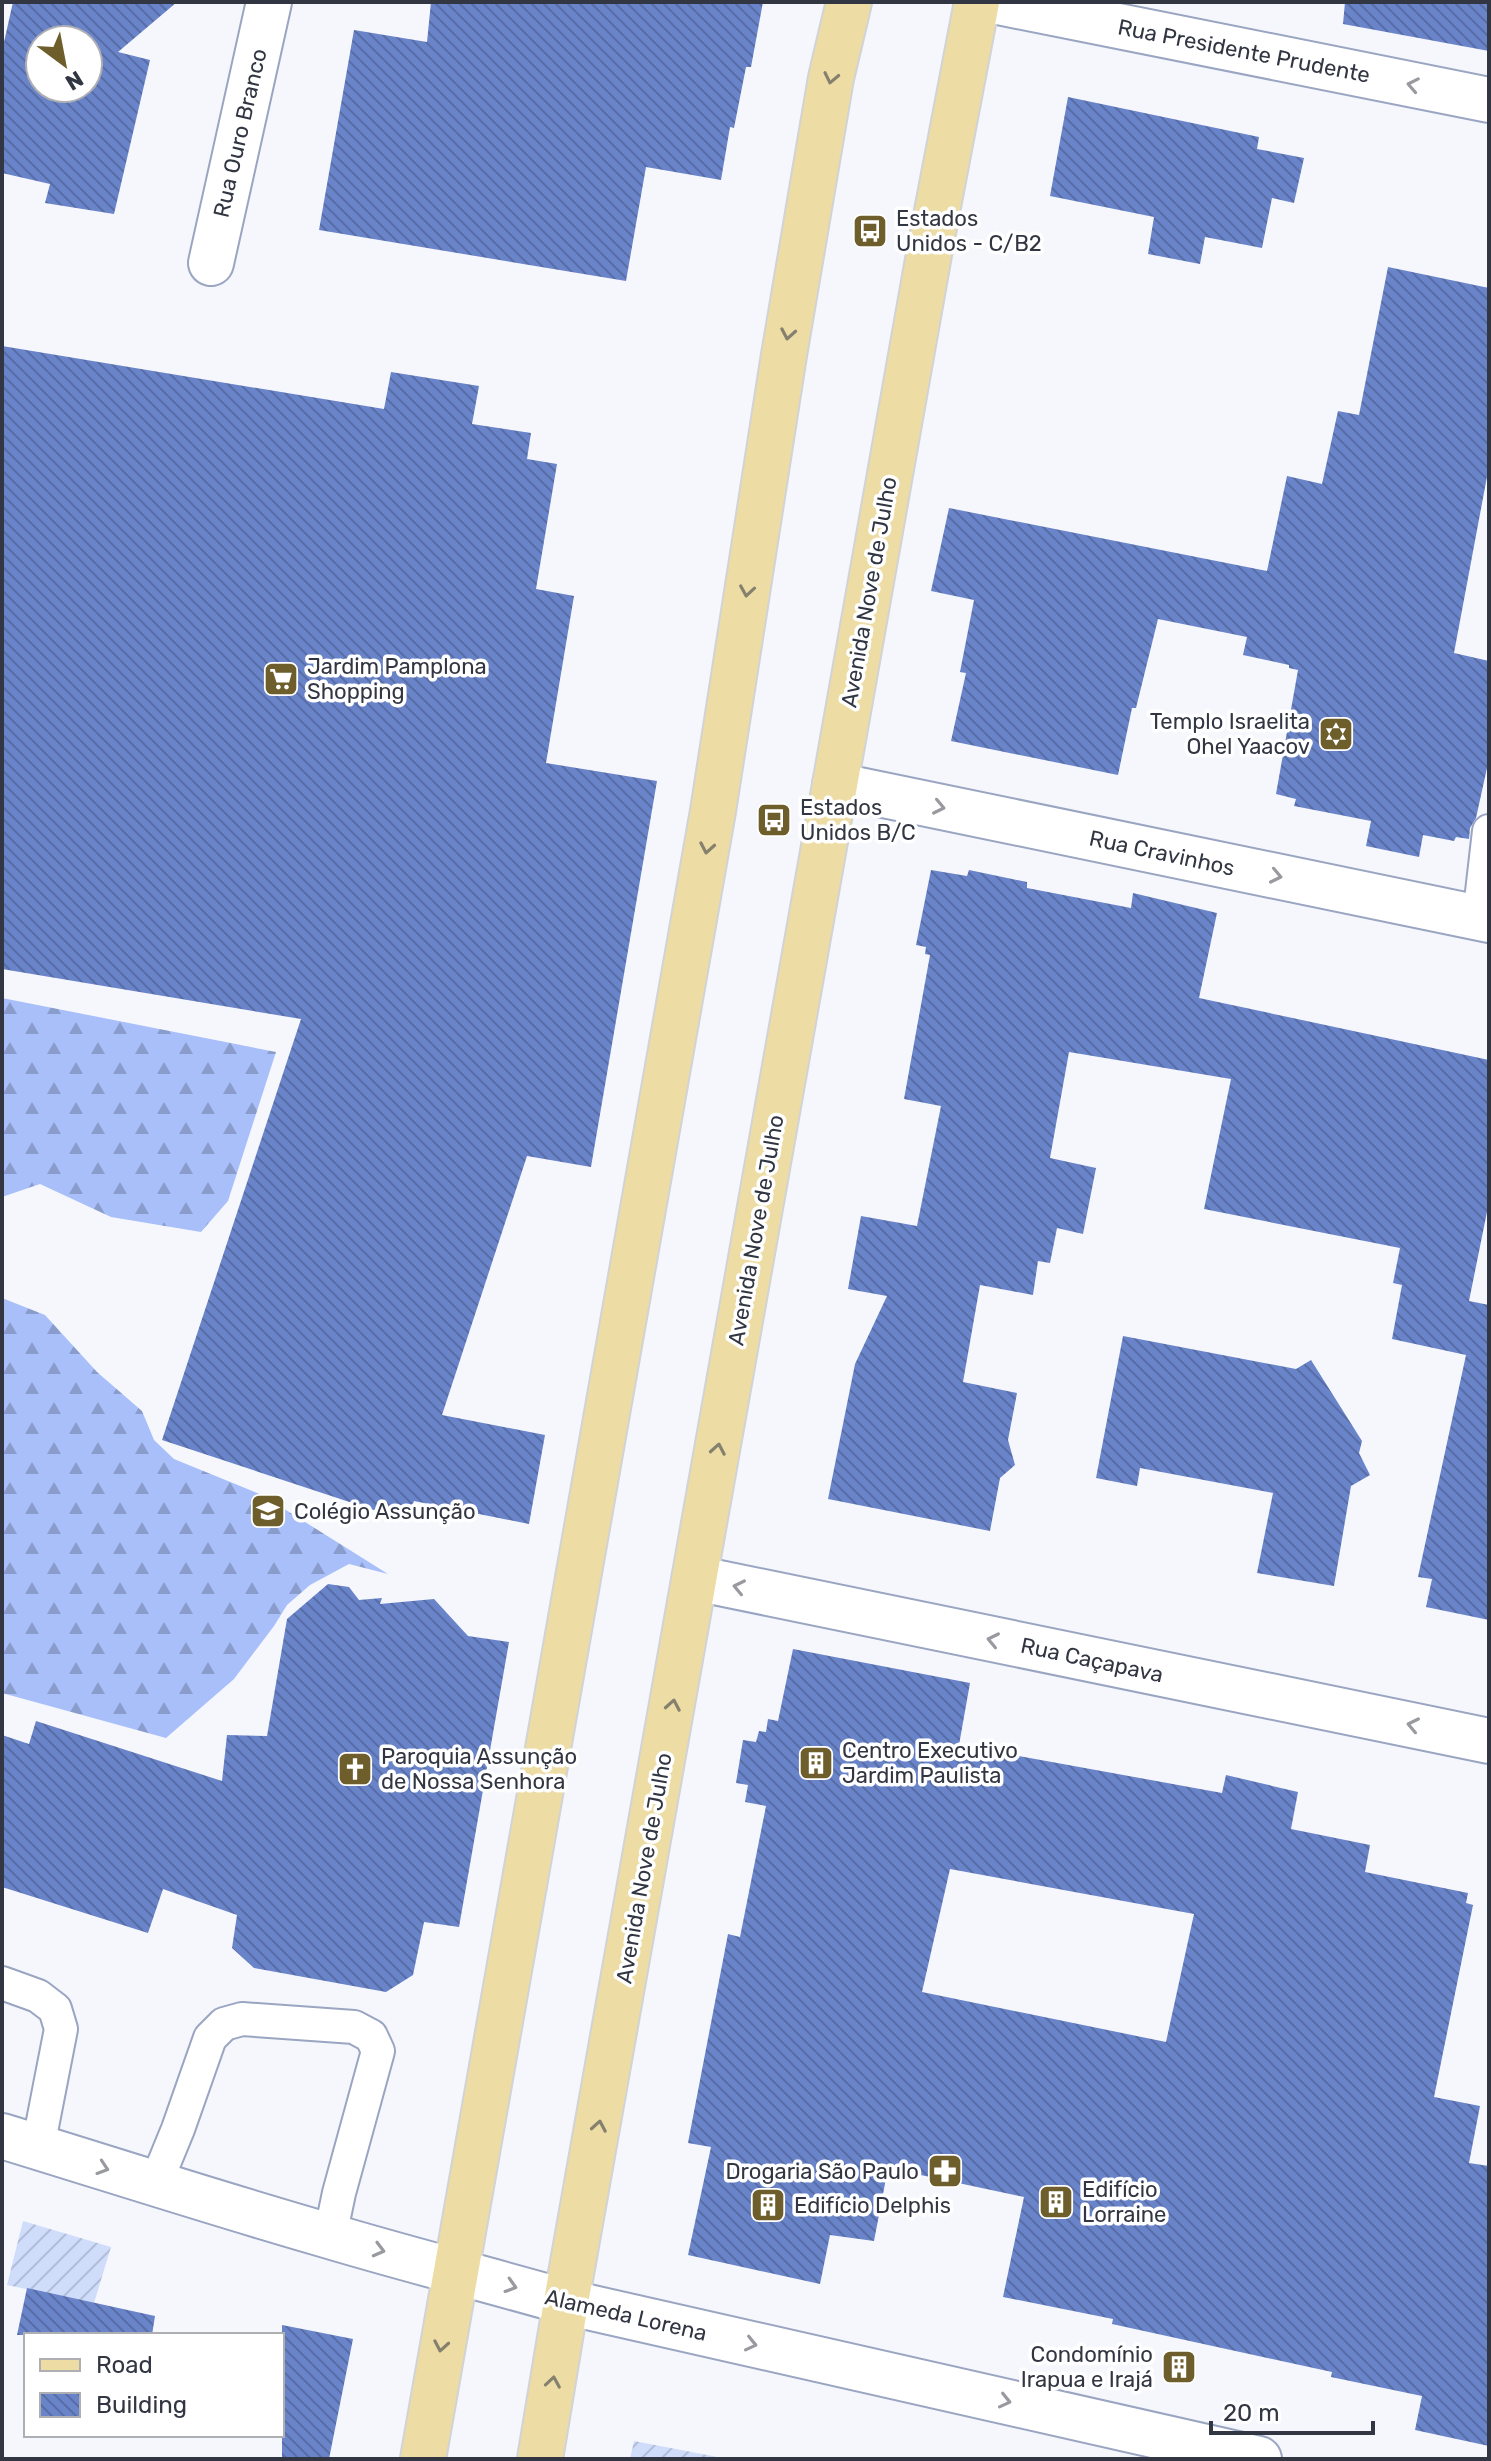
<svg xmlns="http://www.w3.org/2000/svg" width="1491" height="2461" font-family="Rubik,sans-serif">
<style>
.forest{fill:url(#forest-firs)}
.garden{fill:url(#garden-furrows)}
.building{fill:url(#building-back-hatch);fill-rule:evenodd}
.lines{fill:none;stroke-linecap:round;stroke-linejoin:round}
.service-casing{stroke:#9aa5c1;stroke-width:36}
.minor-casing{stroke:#9aa5c1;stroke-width:48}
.primary-casing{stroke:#d2d3d5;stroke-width:48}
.service{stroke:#fff;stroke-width:32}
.minor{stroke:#fff;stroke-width:44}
.primary{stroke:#eddca4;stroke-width:44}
.oneway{stroke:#86816e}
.oneway2{stroke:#989aa0}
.labels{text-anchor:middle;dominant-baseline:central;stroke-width:7;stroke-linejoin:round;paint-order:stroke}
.street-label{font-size:22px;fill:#313642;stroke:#fff}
.poi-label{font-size:22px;fill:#313642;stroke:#fff;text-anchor:start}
</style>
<defs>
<pattern id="forest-firs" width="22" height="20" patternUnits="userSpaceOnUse" patternTransform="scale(2)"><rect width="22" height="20" fill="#a8bffa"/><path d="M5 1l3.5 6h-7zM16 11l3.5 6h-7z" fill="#899ccc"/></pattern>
<pattern id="garden-furrows" width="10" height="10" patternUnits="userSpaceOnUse" patternTransform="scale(2)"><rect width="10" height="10" fill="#cfdcfa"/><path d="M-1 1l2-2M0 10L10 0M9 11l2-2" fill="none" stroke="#b2bdd8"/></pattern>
<pattern id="building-back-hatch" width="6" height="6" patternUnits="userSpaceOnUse" patternTransform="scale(2)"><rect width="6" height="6" fill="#6a84ca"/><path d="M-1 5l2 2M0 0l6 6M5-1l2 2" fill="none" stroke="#586da6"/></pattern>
</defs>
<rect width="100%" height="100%" fill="#f5f7fd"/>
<path class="forest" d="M 2,998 L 276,1052 L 228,1201 L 201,1232 L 111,1217 L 40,1184 L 2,1197 Z
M 2,1298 L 45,1315 L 97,1372 L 142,1411 L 154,1440 L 174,1459 L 262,1495 L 388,1574 L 349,1564 L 310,1585 L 287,1605 L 274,1626 L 234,1679 L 166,1738 L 2,1693 Z"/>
<path class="garden" d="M 23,2221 L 111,2247 L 94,2303 L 7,2285 Z
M 634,2441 L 728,2459 L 729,2459 L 630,2459 Z"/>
<path class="building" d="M 13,2 L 177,2 L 118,52 L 150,60 L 114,214 L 45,203 L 50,184 L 2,173 L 2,51 ZM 40,40 L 88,40 L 88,88 L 40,88 Z
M 431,2 L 763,2 L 751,67 L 746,67 L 734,128 L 730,127 L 721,180 L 646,167 L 626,281 L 319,230 L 354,30 L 427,42 Z
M 1345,2 L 1489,2 L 1489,51 L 1343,24 Z
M 1068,97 L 1259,137 L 1257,149 L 1304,158 L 1294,203 L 1272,198 L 1262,248 L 1205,237 L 1200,264 L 1148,254 L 1154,217 L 1050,196 Z
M 1388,267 L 1489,288 L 1489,466 L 1454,653 L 1489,661 L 1489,759 L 1476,818 L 1470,828 L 1469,839 L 1456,837 L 1454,841 L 1423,835 L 1419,857 L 1366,846 L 1371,821 L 1294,806 L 1296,799 L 1276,794 L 1298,670 L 1289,668 L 1289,665 L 1243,655 L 1247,637 L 1158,619 L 1136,708 L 1132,708 L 1118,775 L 951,741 L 966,673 L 960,672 L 974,600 L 931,591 L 949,508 L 1267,571 L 1287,476 L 1322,484 L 1338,411 L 1359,415 Z
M 2,346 L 384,409 L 391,372 L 479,386 L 472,424 L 531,433 L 527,459 L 557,464 L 536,589 L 574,596 L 546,763 L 657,781 L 591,1167 L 527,1156 L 442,1415 L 545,1435 L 529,1524 L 414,1501 L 407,1521 L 162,1440 L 301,1019 L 2,969 Z
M 931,870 L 967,876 L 969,870 L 1027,882 L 1027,888 L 1131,908 L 1133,893 L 1217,913 L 1199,998 L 1489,1060 L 1489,1202 L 1469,1301 L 1489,1305 L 1489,1620 L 1426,1607 L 1432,1579 L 1418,1577 L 1466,1355 L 1392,1339 L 1402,1285 L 1393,1283 L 1400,1248 L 1204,1209 L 1231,1079 L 1069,1052 L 1050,1158 L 1096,1168 L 1083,1234 L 1057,1228 L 1050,1263 L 1038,1261 L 1033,1295 L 980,1285 L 963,1382 L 1017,1393 L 1008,1440 L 1015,1465 L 1000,1478 L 990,1531 L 828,1499 L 855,1364 L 887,1296 L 848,1289 L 861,1216 L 917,1226 L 941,1106 L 904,1099 L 930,955 L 925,954 L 926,947 L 916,945 Z
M 1123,1336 L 1296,1369 L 1311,1360 L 1362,1441 L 1359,1453 L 1370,1475 L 1351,1486 L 1334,1586 L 1257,1573 L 1273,1493 L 1140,1468 L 1137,1486 L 1096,1478 Z
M 328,1584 L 349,1587 L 359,1600 L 382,1598 L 380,1604 L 434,1599 L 468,1636 L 509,1642 L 459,1927 L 424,1922 L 413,1975 L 386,1992 L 254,1968 L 232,1948 L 237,1915 L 163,1889 L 148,1933 L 2,1887 L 2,1735 L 29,1744 L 36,1721 L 222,1781 L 227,1735 L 267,1736 L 287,1619 Z
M 793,1649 L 970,1683 L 959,1745 L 1222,1793 L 1226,1775 L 1298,1792 L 1291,1829 L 1370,1845 L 1365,1872 L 1468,1893 L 1466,1903 L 1473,1905 L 1434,2097 L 1480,2106 L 1469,2163 L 1489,2166 L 1489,2446 L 1415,2430 L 1422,2396 L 1331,2377 L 1332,2372 L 1112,2324 L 1113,2319 L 1003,2297 L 1024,2197 L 888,2168 L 874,2241 L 830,2235 L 820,2284 L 688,2255 L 711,2147 L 688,2143 L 728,1934 L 740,1937 L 766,1806 L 745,1802 L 748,1785 L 736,1783 L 743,1740 L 756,1742 L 759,1731 L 766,1732 L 768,1719 L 778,1721 ZM 950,1869 L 1194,1914 L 1166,2042 L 922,1992 Z
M 27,2288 L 155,2316 L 152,2335 L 17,2335 Z
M 282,2325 L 353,2339 L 329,2459 L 282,2459 Z"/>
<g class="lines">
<g class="service-casing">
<path id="service" d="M 1479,918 L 1489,831
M 2,1983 L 38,1996 L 55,2009 L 61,2029 L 38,2147
M 155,2185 L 178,2129 L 210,2038 L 224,2024 L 242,2019 L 354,2027 L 371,2036 L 378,2051 L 339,2193 L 330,2236"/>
</g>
<g class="minor-casing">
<path id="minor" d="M 998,2 L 1489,100
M 211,263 L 269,2
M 835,785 L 1489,920
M 695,1578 L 1489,1741
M 2,2136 C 110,2169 218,2204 326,2235 C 406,2259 486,2279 566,2302 L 1259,2459"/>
</g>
<g class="primary-casing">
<path id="primary" d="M 423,2459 L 713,811 L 784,355 L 831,78 L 849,2
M 540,2459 L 566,2302 L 931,243 L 977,2"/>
</g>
<use href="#service" class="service"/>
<use href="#minor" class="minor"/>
<use href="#primary" class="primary"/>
</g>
<defs><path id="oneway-chevron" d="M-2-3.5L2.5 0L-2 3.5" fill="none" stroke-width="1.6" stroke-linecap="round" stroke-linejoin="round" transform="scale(2)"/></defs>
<g class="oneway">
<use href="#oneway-chevron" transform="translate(831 78) rotate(102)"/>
<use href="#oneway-chevron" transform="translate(788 334) rotate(100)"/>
<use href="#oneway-chevron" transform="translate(747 591) rotate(99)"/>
<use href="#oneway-chevron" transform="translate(707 848) rotate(100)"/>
<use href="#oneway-chevron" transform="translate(718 1449) rotate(-80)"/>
<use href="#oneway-chevron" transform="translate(673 1705) rotate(-80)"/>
<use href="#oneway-chevron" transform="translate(599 2126) rotate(-80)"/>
<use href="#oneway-chevron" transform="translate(441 2346) rotate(100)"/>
<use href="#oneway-chevron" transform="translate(553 2382) rotate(-81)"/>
</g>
<g class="oneway2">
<use href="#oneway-chevron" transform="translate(1413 85) rotate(-169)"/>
<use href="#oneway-chevron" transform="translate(939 807) rotate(12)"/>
<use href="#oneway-chevron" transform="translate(1276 876) rotate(12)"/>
<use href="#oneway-chevron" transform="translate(739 1587) rotate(-168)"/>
<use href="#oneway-chevron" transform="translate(993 1640) rotate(-168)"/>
<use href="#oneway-chevron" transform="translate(1413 1725) rotate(-168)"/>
<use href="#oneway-chevron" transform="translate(103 2168) rotate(18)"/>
<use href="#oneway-chevron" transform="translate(379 2250) rotate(15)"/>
<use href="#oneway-chevron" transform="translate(511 2286) rotate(17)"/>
<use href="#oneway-chevron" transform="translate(751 2344) rotate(13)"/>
<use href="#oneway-chevron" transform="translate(1005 2401) rotate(13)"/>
</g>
<defs>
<g id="bus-square" transform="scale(1.8)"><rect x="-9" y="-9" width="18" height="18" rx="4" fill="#6d5e2b" stroke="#fff"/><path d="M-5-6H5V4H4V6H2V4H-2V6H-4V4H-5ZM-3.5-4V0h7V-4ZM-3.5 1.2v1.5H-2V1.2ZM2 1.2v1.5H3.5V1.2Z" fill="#fff"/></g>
<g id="supermarket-square" transform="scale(1.8)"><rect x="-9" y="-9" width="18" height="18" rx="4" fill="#6d5e2b" stroke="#fff"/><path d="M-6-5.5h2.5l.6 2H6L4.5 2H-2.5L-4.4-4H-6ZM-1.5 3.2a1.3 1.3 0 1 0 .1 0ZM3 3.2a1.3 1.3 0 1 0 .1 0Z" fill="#fff"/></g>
<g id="synagogue-square" transform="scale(1.8)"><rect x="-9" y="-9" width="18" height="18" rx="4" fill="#6d5e2b" stroke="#fff"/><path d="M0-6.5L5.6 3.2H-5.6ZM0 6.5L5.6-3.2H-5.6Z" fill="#fff"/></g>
<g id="school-square" transform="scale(1.8)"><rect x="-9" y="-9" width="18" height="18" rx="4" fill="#6d5e2b" stroke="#fff"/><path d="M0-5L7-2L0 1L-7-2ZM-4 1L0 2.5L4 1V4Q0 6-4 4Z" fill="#fff"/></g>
<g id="building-square" transform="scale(1.8)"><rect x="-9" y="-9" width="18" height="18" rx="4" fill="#6d5e2b" stroke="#fff"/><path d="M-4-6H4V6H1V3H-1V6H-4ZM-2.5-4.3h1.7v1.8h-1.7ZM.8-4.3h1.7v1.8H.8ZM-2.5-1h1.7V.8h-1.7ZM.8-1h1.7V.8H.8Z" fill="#fff"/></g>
<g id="church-square" transform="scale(1.8)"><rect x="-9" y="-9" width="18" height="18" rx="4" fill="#6d5e2b" stroke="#fff"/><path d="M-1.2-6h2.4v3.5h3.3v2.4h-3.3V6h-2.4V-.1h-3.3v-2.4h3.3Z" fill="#fff"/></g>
<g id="pharmacy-square" transform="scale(1.8)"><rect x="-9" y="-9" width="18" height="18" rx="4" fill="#6d5e2b" stroke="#fff"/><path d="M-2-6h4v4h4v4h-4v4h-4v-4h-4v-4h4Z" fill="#fff"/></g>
</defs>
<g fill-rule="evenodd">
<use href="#bus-square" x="870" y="231"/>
<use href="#supermarket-square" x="281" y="679"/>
<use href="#synagogue-square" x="1336" y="734"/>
<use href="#bus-square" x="774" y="820"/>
<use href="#school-square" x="268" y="1511"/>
<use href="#building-square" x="816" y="1763"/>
<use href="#church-square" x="355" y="1769"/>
<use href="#pharmacy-square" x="945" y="2171"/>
<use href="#building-square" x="1056" y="2202"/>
<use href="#building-square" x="768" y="2205"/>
<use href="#building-square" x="1179" y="2367"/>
</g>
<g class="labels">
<g class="street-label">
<text transform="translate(1244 51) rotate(11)">Rua Presidente Prudente</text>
<text transform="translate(240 133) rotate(-77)">Rua Ouro Branco</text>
<text transform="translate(869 592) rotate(-80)">Avenida Nove de Julho</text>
<text transform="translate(1162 853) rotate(12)">Rua Cravinhos</text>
<text transform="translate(756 1230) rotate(-80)">Avenida Nove de Julho</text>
<text transform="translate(1092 1660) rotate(12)">Rua Caçapava</text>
<text transform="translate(644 1868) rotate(-80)">Avenida Nove de Julho</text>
<text transform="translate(626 2315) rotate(13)">Alameda Lorena</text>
</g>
<g class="poi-label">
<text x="896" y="218">Estados<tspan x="896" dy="25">Unidos - C/B2</tspan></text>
<text x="307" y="666">Jardim Pamplona<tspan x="307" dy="25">Shopping</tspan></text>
<text x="1310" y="721" text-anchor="end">Templo Israelita<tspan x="1310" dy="25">Ohel Yaacov</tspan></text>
<text x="800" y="807">Estados<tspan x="800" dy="25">Unidos B/C</tspan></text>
<text x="294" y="1511">Colégio Assunção</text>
<text x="842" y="1750">Centro Executivo<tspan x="842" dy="25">Jardim Paulista</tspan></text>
<text x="381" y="1756">Paroquia Assunção<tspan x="381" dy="25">de Nossa Senhora</tspan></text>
<text x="919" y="2171" text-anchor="end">Drogaria São Paulo</text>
<text x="1082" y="2189">Edifício<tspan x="1082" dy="25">Lorraine</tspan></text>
<text x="794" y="2205">Edifício Delphis</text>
<text x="1153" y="2354" text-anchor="end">Condomínio<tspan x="1153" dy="25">Irapua e Irajá</tspan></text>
</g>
</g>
<rect width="1491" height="2461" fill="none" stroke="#313642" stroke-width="8"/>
<rect x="24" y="2333" width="260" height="104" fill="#ffffff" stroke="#adafb3" stroke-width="2"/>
<rect x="40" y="2359" width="40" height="12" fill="#eddca4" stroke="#adafb3" stroke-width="2"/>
<text x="96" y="2373" font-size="24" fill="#313642">Road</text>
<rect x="40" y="2393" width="40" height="24" fill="url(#building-back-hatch)" stroke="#adafb3" stroke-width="2"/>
<text x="96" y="2413" font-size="24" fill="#313642">Building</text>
<g transform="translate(64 64) rotate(148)"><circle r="38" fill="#ffffff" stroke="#adafb3" stroke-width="2"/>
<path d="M0-6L14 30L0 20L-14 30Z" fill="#6d5e2b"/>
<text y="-12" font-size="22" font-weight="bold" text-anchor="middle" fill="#313642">N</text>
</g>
<path d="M1211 2421v12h162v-12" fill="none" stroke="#313642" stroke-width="4"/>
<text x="1223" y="2421" font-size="24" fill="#313642" stroke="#ffffff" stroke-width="6" paint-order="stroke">20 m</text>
</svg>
